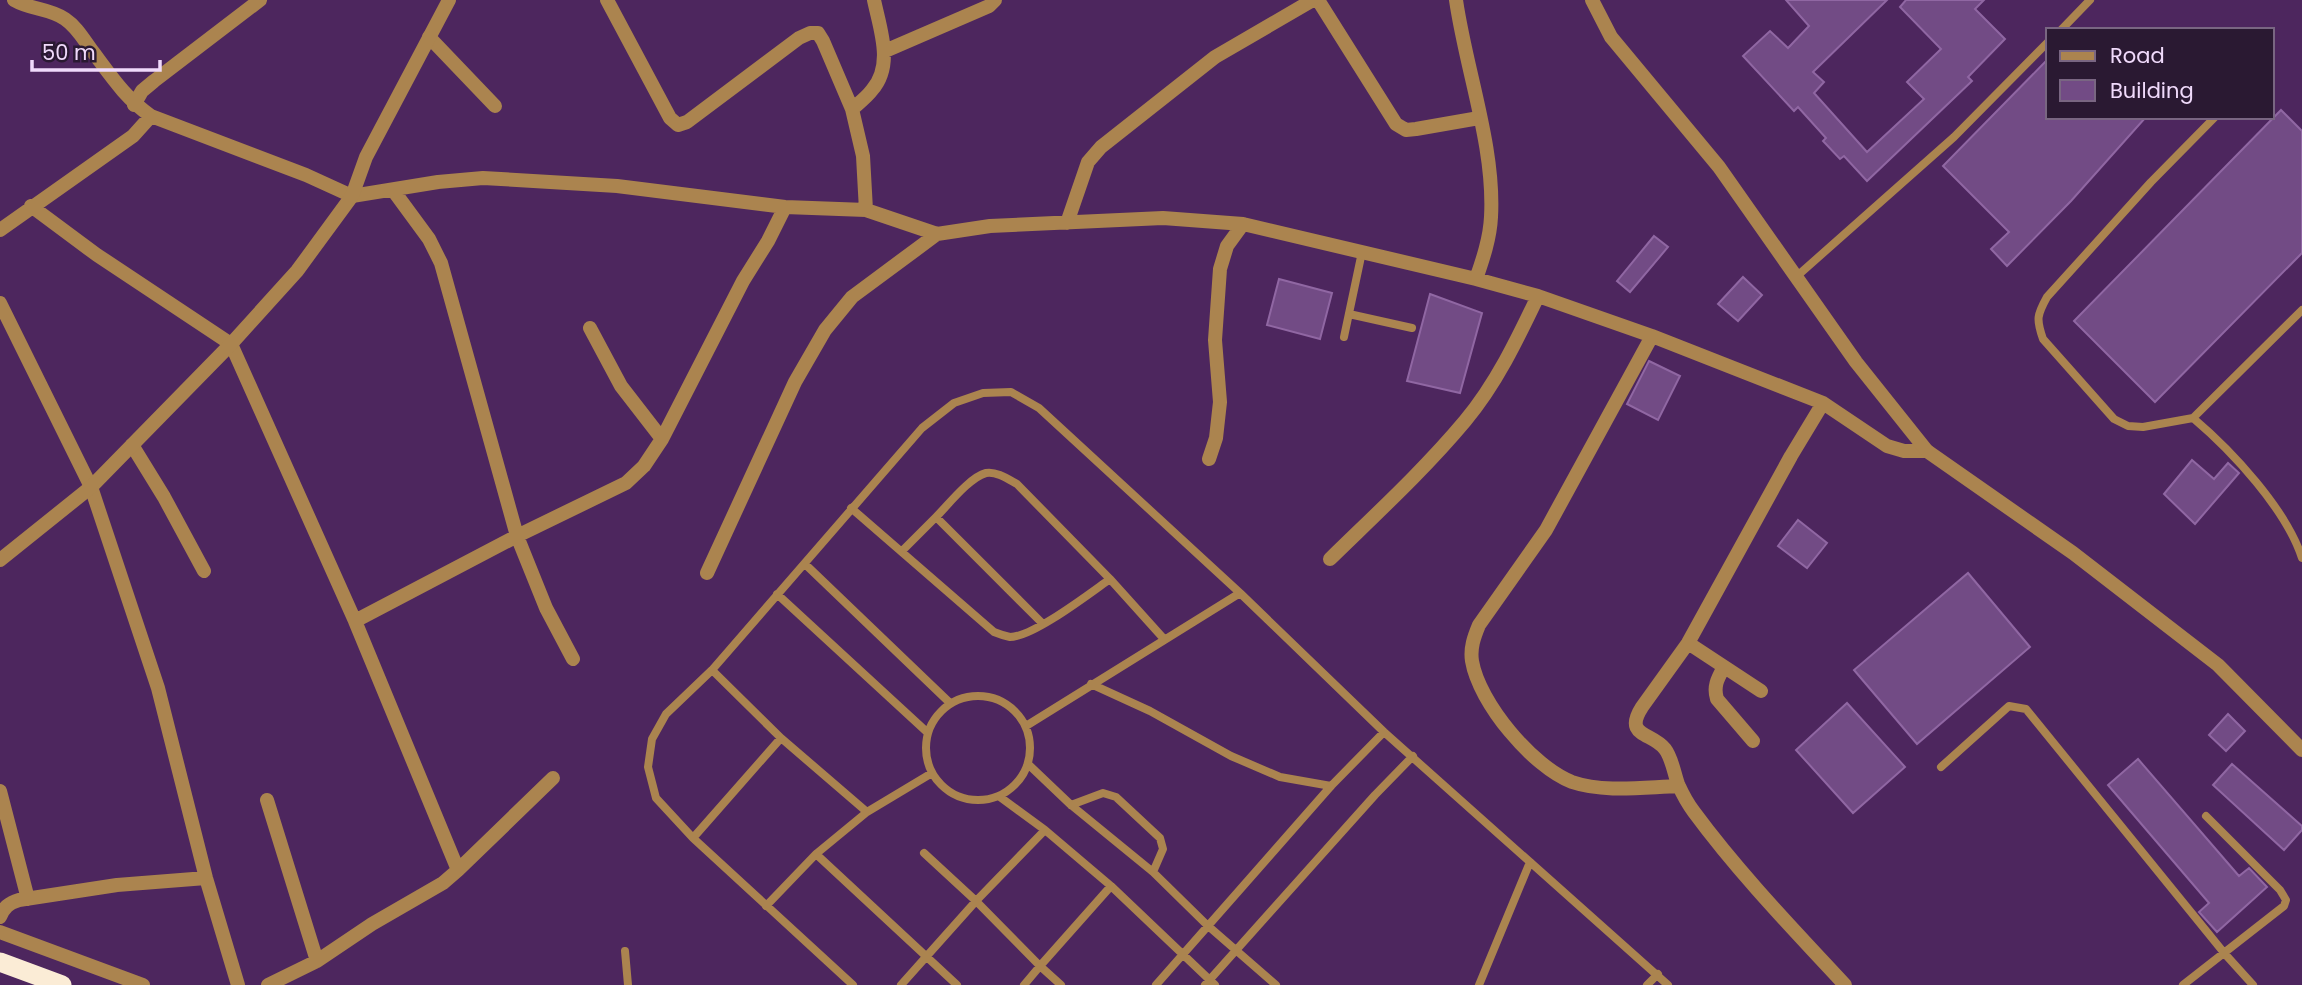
<svg xmlns="http://www.w3.org/2000/svg" width="2302" height="985" font-family="Poppins,sans-serif">
<style>
.building{fill:#724b85;stroke:#9067a3;stroke-width:2}
.lines{fill:none;stroke-linecap:round;stroke-linejoin:round}
.service{stroke:#ab844f;stroke-width:8}
.minor{stroke:#ab844f;stroke-width:14}
.tertiary{stroke:#ab844f;stroke-width:14}
.trunk{stroke:#fbecd6;stroke-width:19}
</style>
<rect width="100%" height="100%" fill="#4d265e"/>
<path class="building" d="M 1786,0 L 1887,0 L 1813,72 L 1824,82 L 1814,93 L 1867,152 L 1924,99 L 1907,82 L 1941,49 L 1900,7 L 1906,0 L 1984,0 L 1975,9 L 2005,39 L 1968,77 L 1972,81 L 1867,181 L 1844,156 L 1840,159 L 1823,141 L 1826,138 L 1798,107 L 1794,111 L 1743,56 L 1770,31 L 1788,48 L 1809,26 Z
M 2048,59 L 2048,117 L 2146,117 L 2071,201 L 2007,266 L 1991,249 L 2009,232 L 1943,166 Z
M 2281,110 L 2302,131 L 2302,253 L 2155,402 L 2074,321 Z
M 1654,236 L 1668,247 L 1630,292 L 1617,281 Z
M 1743,277 L 1762,295 L 1738,321 L 1718,304 Z
M 1279,279 L 1332,293 L 1320,339 L 1267,325 Z
M 1430,294 L 1482,313 L 1460,393 L 1407,381 Z
M 1649,361 L 1680,376 L 1658,420 L 1627,404 Z
M 2192,460 L 2214,479 L 2228,463 L 2239,473 L 2195,524 L 2164,494 Z
M 1798,520 L 1827,543 L 1807,568 L 1778,546 Z
M 1968,573 L 2030,647 L 1917,744 L 1854,670 Z
M 1847,703 L 1905,767 L 1853,813 L 1796,750 Z
M 2228,714 L 2245,731 L 2226,751 L 2209,735 Z
M 2138,759 L 2239,876 L 2249,868 L 2267,887 L 2217,932 L 2199,912 L 2209,903 L 2108,785 Z
M 2232,764 L 2302,826 L 2302,830 L 2284,850 L 2213,785 Z"/>
<g class="lines">
<path class="service" d="M 2061,30 L 2090,0
M 2215,117 L 2151,182 L 2047,297 C 2037,315 2036,319 2043,339 L 2114,419 L 2128,426 L 2143,427 L 2193,418 L 2302,310
M 1796,277 L 1954,137 L 2048,42
M 1349,314 L 1412,328
M 1344,337 L 1362,252
M 2193,418 C 2232,451 2286,509 2302,558
M 851,508 L 994,632 C 999,634 1005,636 1010,637 C 1033,637 1090,593 1110,579 L 1164,639
M 936,517 C 948,505 970,477 986,473 C 996,471 1008,479 1017,484 L 1110,579
M 902,551 L 936,517 L 1043,624
M 805,564 L 950,703
M 777,594 L 928,733
M 712,670 L 781,738
M 1091,684 L 1150,711 L 1231,756 L 1280,777 L 1331,786
M926 748a52 52 0 1 1 104 0a52 52 0 1 1-104 0Z
M 1026,726 L 1240,593
M 1029,765 L 1071,805 L 1153,872 L 1207,925 L 1276,985
M 1941,767 L 2009,706 L 2026,709 L 2225,954 L 2253,985
M 932,773 L 867,812 L 816,854 L 957,985
M 1000,797 L 1045,830 L 1111,886 L 1215,985
M 1071,805 L 1103,793 L 1116,797 L 1160,838 L 1163,849 L 1153,872
M 693,838 L 781,738 L 867,812
M 924,853 L 976,901 L 1040,966 L 1024,985
M 766,906 L 816,854
M 625,951 L 628,985
M 853,985 L 693,838 L 656,798 L 648,767 L 652,739 L 666,714 L 712,670 L 922,428 L 954,403 L 983,393 L 1011,392 L 1039,408 L 1240,593 L 1384,732 L 1668,985
M 901,985 L 976,901 L 1045,830
M 1061,985 L 1040,966 L 1111,886
M 1156,985 L 1331,786 L 1384,732
M 1205,985 L 1375,795 L 1413,756
M 1479,985 L 1530,862
M 1647,985 L 1658,974
M 2183,985 L 2284,906 L 2286,900 L 2280,890 L 2206,816"/>
<path class="minor" d="M 14,0 C 31,10 49,8 65,19 C 77,27 84,40 93,52 C 111,76 126,99 151,116 L 306,175 L 352,196 L 438,182 L 483,178 L 617,186 L 785,207 L 866,210 L 937,234 L 990,226 L 1163,218 L 1243,224 L 1476,279 L 1538,296 L 1652,336 L 1823,403 L 1887,446 L 1904,451 L 1927,451
M 607,0 L 670,118 L 678,125 L 687,122 L 799,38 L 810,33 L 818,33 L 823,41 L 852,109
M 1318,0 L 1396,124 L 1406,130 L 1416,129 L 1479,118
M 1456,0 C 1466,70 1495,147 1491,217 C 1490,238 1483,259 1476,279
M 429,37 L 495,106
M 885,51 L 989,6 L 995,0
M 134,105 L 142,91 L 154,81 L 260,0
M 393,190 L 429,239 L 441,263 L 517,536 L 546,608 L 573,659
M 31,206 L 97,255 L 231,344 L 355,621 L 458,870 L 443,883 L 372,924 L 317,961 L 268,985
M 866,210 L 863,156 L 852,109 C 859,103 867,97 872,90 C 894,65 880,29 874,0
M 1067,223 L 1088,162 L 1101,147 L 1215,57 L 1313,0
M 0,230 L 133,136 L 151,116
M 0,303 L 91,487 L 158,688 L 206,878 L 238,985
M 590,328 L 621,386 L 662,439
M 1652,336 L 1546,530 L 1479,625 C 1474,637 1470,648 1472,661 C 1479,703 1533,767 1572,782 C 1604,793 1645,787 1679,786
M 1823,403 L 1791,456 L 1688,643 L 1642,707 C 1623,737 1652,732 1665,749 C 1672,758 1674,773 1678,784 C 1682,793 1688,804 1694,812 C 1739,873 1793,929 1845,985
M 132,445 L 164,497 L 204,571
M 1209,459 L 1216,438 L 1220,402 L 1215,340 L 1220,269 L 1227,246 L 1243,224
M 1330,559 C 1376,514 1424,470 1465,421 C 1496,384 1517,340 1538,296
M 707,573 L 795,382 L 825,330 L 852,297 L 937,234
M 355,621 L 517,536 L 626,483 L 644,466 L 662,439 L 743,281 L 768,241 L 785,207
M 1688,643 L 1761,691
M 1724,667 C 1718,678 1713,686 1717,699 L 1753,741
M 0,791 L 28,899
M 267,800 L 317,961
M 458,870 L 553,778
M 0,917 C 4,907 9,903 19,900 L 117,885 L 206,878"/>
<path class="tertiary" d="M 1592,0 L 1611,37 L 1719,167 L 1856,362 L 1927,451 L 2073,553 L 2218,665 L 2302,750
M 0,560 L 91,487 L 231,344 L 297,271 L 352,196 L 366,157 L 449,0
M 0,932 L 143,985"/>
<path class="trunk" d="M 0,962 L 62,985"/>
</g>
<rect x="2046" y="28" width="228" height="91" fill="#2a1932" stroke="#796682" stroke-width="2"/>
<rect x="2060" y="51" width="35" height="10" fill="#ab844f" stroke="#796682" stroke-width="2"/>
<text x="2110" y="63" font-size="21" fill="#f0dafb">Road</text>
<rect x="2060" y="80" width="35" height="21" fill="#724b85" stroke="#796682" stroke-width="2"/>
<text x="2110" y="98" font-size="21" fill="#f0dafb">Building</text>
<path d="M32 60v10h128v-10" fill="none" stroke="#f0dafb" stroke-width="3.5"/>
<text x="42" y="60" font-size="21" fill="#f0dafb" stroke="#2a1932" stroke-width="5" paint-order="stroke">50 m</text>
</svg>
